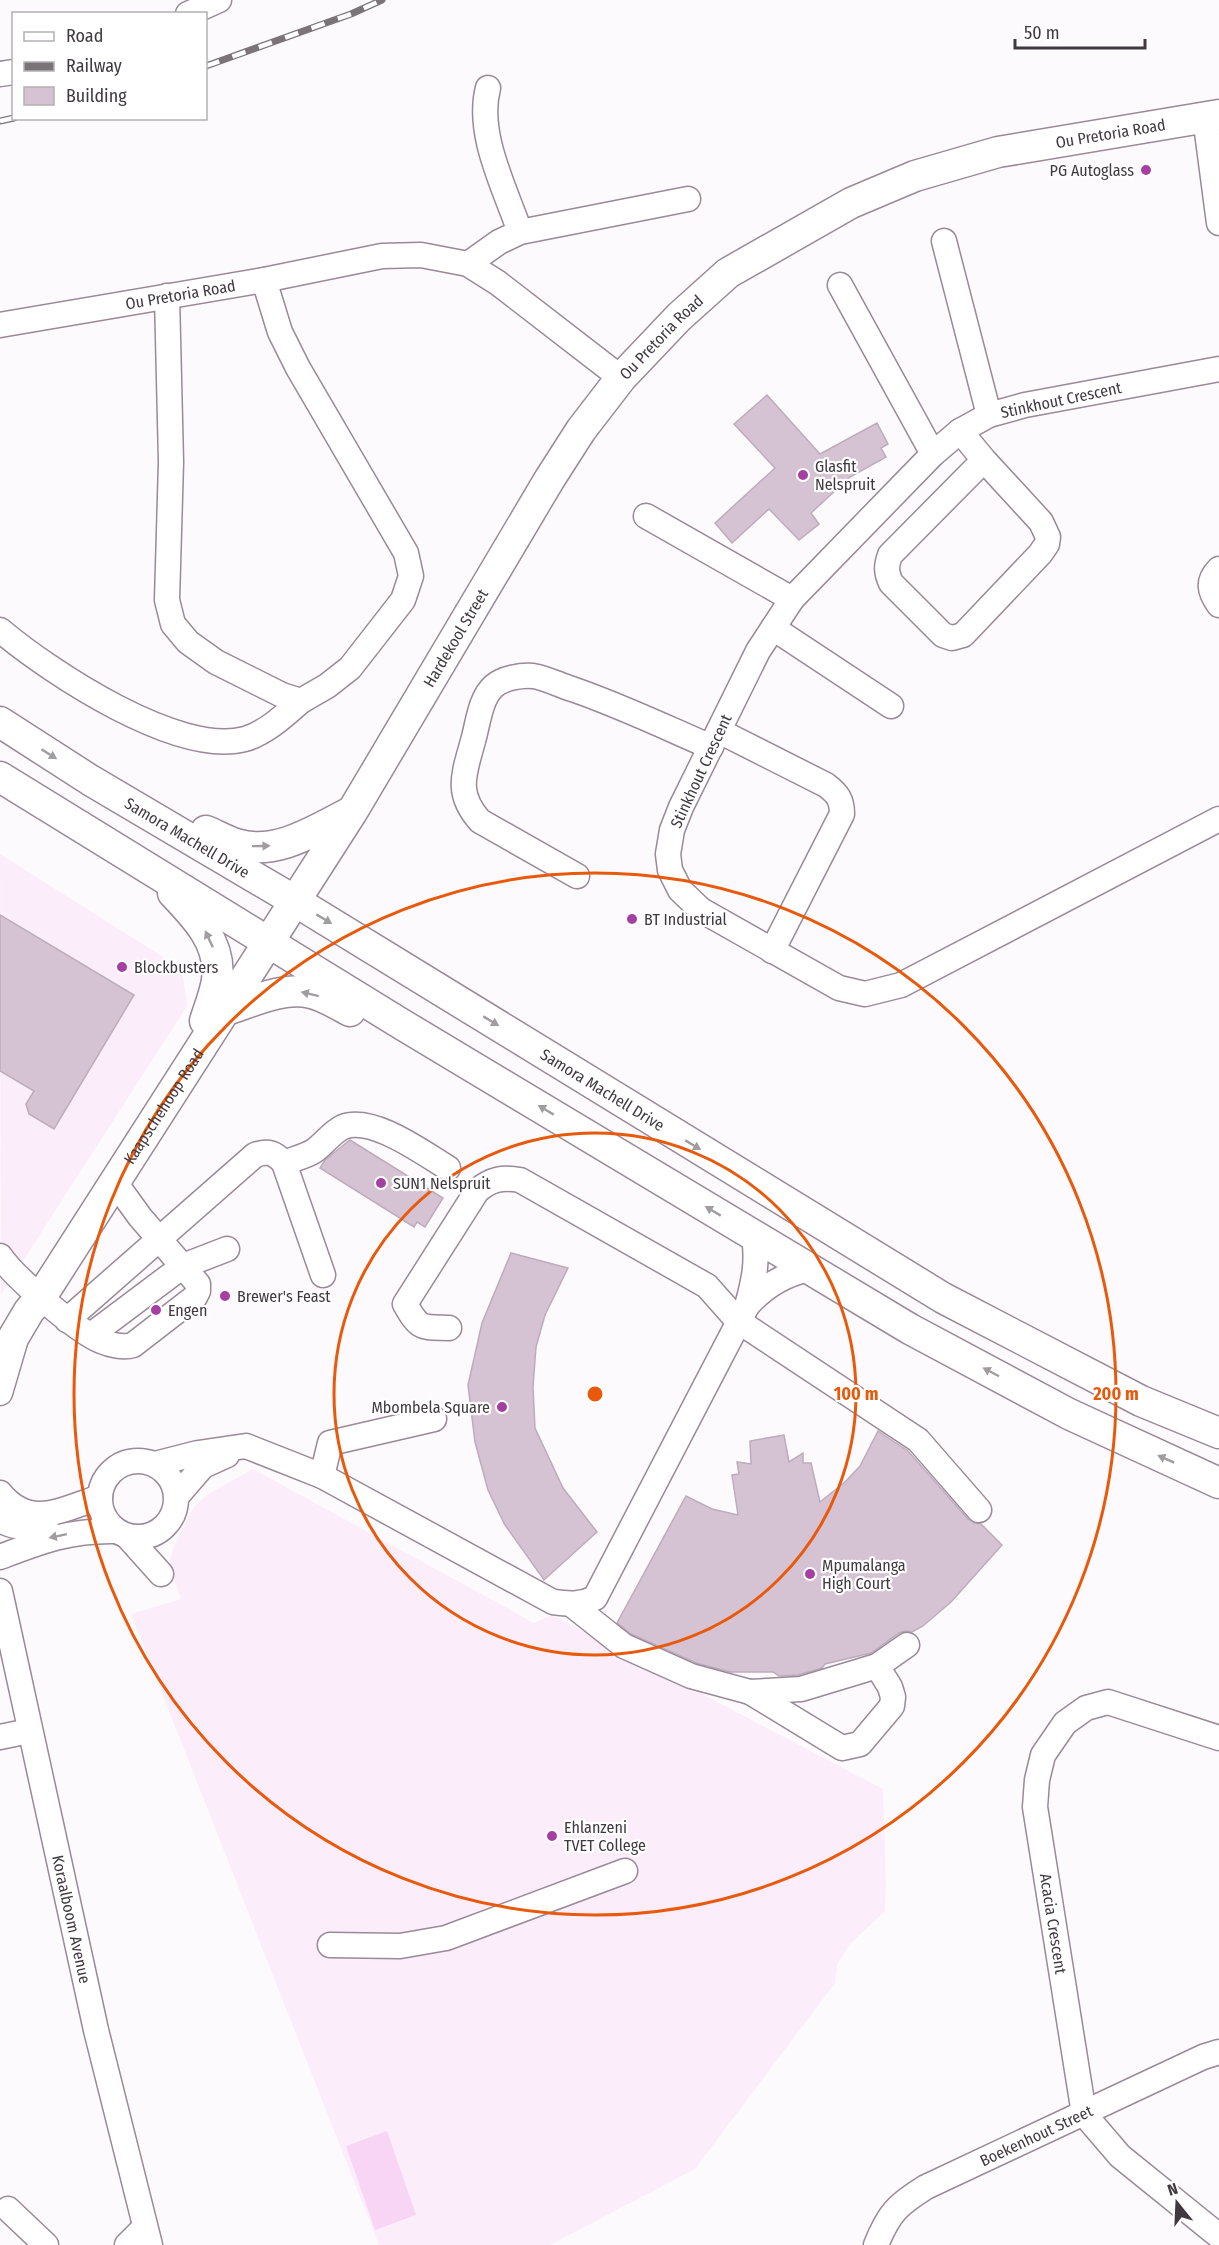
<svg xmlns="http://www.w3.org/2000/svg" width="1219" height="2245" font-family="'Fira Sans Condensed',sans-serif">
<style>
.built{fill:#fcedfa}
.green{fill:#f8d5f5}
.building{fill:#d5c3d3;stroke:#bdacbc;stroke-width:1.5}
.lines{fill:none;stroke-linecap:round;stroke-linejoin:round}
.minor-casing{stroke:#9a8998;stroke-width:27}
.major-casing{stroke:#9a8998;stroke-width:33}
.minor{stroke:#fff;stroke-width:24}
.major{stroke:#fff;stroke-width:30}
.rail-casing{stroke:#7a7479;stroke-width:7}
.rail{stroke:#fff;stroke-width:4.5;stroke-dasharray:14;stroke-linecap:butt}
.oneway{fill:#a09ca0}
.ring{fill:none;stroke:#e8590c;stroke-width:3}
.poi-dot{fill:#a63fa2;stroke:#fff;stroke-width:2}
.labels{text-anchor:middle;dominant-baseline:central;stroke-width:4.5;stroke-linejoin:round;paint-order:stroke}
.street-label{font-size:16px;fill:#413940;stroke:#fff}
.poi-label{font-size:16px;fill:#413940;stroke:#fff;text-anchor:start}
.centre{fill:#e8590c;stroke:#fff;stroke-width:3}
.ring-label{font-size:18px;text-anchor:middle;font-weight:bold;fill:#e8590c;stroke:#fff;stroke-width:4.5;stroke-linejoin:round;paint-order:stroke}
</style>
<rect width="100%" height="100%" fill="#fdfafd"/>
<path class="built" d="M 0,854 L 182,969 L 187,1006 L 1,1295 Z
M 253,1469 L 534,1623 L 552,1615 L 883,1789 L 886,1884 L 885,1911 L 849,1945 L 837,1965 L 835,1983 L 695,2169 L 550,2245 L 379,2245 L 131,1614 L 181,1599 L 169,1565 L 174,1546 L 193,1508 L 208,1494 Z"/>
<path class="green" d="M 387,2131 L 416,2215 L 375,2230 L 346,2146 Z"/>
<path class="building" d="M 767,395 L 820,454 L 877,423 L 888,444 L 881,448 L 886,457 L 850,477 L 811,513 L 819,524 L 799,540 L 769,509 L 732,543 L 715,523 L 775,468 L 734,424 Z
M 0,915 L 134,995 L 54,1129 L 29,1114 L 26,1104 L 34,1091 L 0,1071 Z
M 350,1140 L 443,1198 L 425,1227 L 417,1222 L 414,1227 L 320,1168 L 325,1160 Z
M 511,1253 L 568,1268 L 545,1315 L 536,1347 L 533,1387 L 535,1428 L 563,1488 L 597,1532 L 544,1580 L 505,1525 L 488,1490 L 475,1442 L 468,1385 L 482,1323 Z
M 878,1431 L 908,1451 L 968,1519 L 974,1523 L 981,1524 L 1002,1545 L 951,1602 L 923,1626 L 912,1632 L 905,1631 L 899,1633 L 871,1653 L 825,1664 L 822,1668 L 798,1675 L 779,1676 L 773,1672 L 730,1672 L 696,1663 L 631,1634 L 617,1623 L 686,1496 L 712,1509 L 738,1515 L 732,1475 L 739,1474 L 737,1462 L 751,1464 L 750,1441 L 784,1435 L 789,1462 L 803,1453 L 803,1463 L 811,1463 L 820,1502 L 845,1482 L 860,1466 Z"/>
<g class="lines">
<g class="minor-casing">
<g id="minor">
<path d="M 188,14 L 219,0"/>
<path d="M 0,74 L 14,72"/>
<path d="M 488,88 C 476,134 505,188 520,232"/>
<path d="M 1205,117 L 1219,223"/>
<path d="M 944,241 L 989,415"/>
<path d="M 468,264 L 499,242 L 520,232 L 688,199"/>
<path d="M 840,285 L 933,454"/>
<path d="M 167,296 L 171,462 L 167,600 L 173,624 L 188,642 L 216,662 L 282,695 L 301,701 L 327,686 L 350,668 L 403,600 L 411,576 L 406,553 L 298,368 L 280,332 L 264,280"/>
<path id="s1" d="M 0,325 L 264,280 L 382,256 L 421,255 L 468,264 L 498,283 L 621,378"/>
<path d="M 1219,369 L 1025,405 L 989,415 L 960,431 L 933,454 L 792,599 L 758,651 L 681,807 L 672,830 L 668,854 L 670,870 L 680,890 L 701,910 L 839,988 L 865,994 L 901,985 L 1219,819"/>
<path d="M 960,431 L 984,460 L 1041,522 L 1048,537 L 1047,544 L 1040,554 L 963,635 L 952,638 L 943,635 L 891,583 C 886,572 886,566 890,555 L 984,460"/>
<path d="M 646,516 L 792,599"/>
<path d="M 1219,569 C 1207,581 1209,591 1219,605"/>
<path d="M 773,628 L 891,706"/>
<path d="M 0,630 C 50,672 178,757 245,739 C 266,733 285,715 301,701"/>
<path d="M 719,731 L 826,785 C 838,794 842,800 842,814 L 772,951"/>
<path d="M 577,876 L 480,821 C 455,793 464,774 473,741 C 478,724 480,698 494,686 C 503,678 521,675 533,676 C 546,678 559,685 572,689 C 619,705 665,727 711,747"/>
<path d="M 284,1163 C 294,1159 306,1156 314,1151 C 324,1144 332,1132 343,1127 C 372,1115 423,1153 448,1168"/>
<path d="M 0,1256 C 15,1278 77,1331 101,1341 C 110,1345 124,1348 133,1345 L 195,1297 L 198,1291 L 198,1284 L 140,1217 L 114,1181"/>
<path d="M 747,1306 C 754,1280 758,1263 754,1236"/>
<path d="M 67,1320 L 255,1155 C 268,1150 275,1153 284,1163 L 323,1275"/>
<path d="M 449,1328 C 420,1327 420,1330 405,1304 L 477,1191 C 491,1179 502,1177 520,1180 L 707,1286 L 738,1321 L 918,1440 L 979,1510"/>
<path d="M 91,1335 L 183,1266 L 227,1249"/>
<path d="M 0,1393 L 15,1342"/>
<path d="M 434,1419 L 330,1443 L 322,1476 L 553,1602 C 569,1604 580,1605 595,1598 L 747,1306 C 764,1286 783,1275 808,1269"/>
<circle cx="138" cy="1499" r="38"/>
<path d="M 155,1464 L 198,1453 L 246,1446 L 322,1476"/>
<path d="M 0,1493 C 30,1530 63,1509 100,1497"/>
<path d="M 177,1496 L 203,1466 L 227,1455"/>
<path d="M 0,1520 C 16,1529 29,1529 46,1521"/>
<path d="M 127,1536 L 161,1574"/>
<path d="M 0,1557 C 42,1541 70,1530 116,1531"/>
<path id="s2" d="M 0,1591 L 96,2030 L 150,2245"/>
<path d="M 571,1604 L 624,1646 L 691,1676 L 750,1692 L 801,1689 L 877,1666 L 907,1645"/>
<path d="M 750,1692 L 842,1748 L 860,1744 L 892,1706 L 893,1697 L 890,1687 L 877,1666"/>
<path d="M 0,1737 L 29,1731"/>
<path id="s3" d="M 1219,1738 L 1108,1702 L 1086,1708 L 1065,1723 L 1043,1755 L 1037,1780 L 1035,1807 L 1084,2114 L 1120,2156 L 1219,2236"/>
<path d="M 330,1945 L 400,1946 L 446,1938 L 625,1871"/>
<path d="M 8,2209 L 46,2245"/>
<path d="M 127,2245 L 145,2227"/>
<path id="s4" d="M 876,2245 C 889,2213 897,2205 926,2187 L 1203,2057 L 1219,2052"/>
</g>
</g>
<g class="major-casing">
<g id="major">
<path id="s5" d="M 0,722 L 90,780 L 295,901 L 943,1298 L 1141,1401 L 1219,1433"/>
<path d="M 0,777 L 403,1025 L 910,1329 L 1069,1414 L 1219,1483"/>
<path d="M 206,831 C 216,835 226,841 236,844 C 276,857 317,829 351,812"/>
<path d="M 173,893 C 196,917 222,944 217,980 C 215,994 209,1008 205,1021"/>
<path d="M 223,1011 C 250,1003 282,986 311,993 C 324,996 337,1004 350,1011"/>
<path id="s6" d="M 0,1360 L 29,1311 L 41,1297 L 352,812 L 549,480 L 581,430 L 621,378 L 679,317 L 728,273 L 851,203 L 915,176 L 998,152 L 1219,115"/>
</g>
</g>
<use href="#minor" class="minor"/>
<use href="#major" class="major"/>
<g class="rail-casing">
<path id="rail" d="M 206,66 L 351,14 L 382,0
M 0,121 L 14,118"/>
</g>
<use href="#rail" class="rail"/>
</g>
<defs><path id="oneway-solid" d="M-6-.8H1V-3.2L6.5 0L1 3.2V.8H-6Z" transform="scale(1.5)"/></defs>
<g class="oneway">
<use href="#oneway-solid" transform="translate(49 754) rotate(32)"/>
<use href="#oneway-solid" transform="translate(261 846) rotate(-1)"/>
<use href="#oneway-solid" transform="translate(324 919) rotate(31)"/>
<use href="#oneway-solid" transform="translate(209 939) rotate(-115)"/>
<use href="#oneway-solid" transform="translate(310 994) rotate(-166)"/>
<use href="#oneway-solid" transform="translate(491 1021) rotate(31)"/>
<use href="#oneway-solid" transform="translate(546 1110) rotate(-149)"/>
<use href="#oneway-solid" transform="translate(693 1145) rotate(31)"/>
<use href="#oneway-solid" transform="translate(713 1211) rotate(-149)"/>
<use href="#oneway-solid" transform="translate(991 1372) rotate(-152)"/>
<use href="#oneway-solid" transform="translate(1166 1459) rotate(-156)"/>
<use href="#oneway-solid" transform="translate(58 1536) rotate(168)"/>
</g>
<g class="ring">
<circle cx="595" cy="1394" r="261"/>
<circle cx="595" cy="1394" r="521"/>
</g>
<g class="poi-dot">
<circle cx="1146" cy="170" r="6"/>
<circle cx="803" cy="475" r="6"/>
<circle cx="632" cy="919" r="6"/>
<circle cx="122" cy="967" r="6"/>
<circle cx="381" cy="1183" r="6"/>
<circle cx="225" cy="1296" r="6"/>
<circle cx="156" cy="1310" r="6"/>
<circle cx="502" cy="1407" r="6"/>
<circle cx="810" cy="1574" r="6"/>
<circle cx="552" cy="1836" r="6"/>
</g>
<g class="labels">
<g class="street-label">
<text stroke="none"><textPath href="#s6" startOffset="1724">Ou Pretoria Road</textPath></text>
<text stroke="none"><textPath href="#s1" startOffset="183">Ou Pretoria Road</textPath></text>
<text stroke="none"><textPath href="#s6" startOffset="1220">Ou Pretoria Road</textPath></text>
<text transform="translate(1061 400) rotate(-12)">Stinkhout Crescent</text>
<text stroke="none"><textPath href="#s6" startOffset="854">Hardekool Street</textPath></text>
<text transform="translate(701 771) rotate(-65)">Stinkhout Crescent</text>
<text stroke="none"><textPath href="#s5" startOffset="220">Samora Machell Drive</textPath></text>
<text stroke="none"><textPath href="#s5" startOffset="706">Samora Machell Drive</textPath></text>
<text stroke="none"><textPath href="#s6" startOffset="302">Kaapschehoop Road</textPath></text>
<text stroke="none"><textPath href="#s2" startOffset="336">Koraalboom Avenue</textPath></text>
<text stroke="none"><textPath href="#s3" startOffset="375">Acacia Crescent</textPath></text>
<text stroke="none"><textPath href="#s4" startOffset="200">Boekenhout Street</textPath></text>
</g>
<g class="poi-label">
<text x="1134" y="170" text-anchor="end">PG Autoglass</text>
<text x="815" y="466">Glasfit<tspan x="815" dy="18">Nelspruit</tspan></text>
<text x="644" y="919">BT Industrial</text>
<text x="134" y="967">Blockbusters</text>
<text x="393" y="1183">SUN1 Nelspruit</text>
<text x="237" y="1296">Brewer's Feast</text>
<text x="168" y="1310">Engen</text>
<text x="490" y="1407" text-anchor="end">Mbombela Square</text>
<text x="822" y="1565">Mpumalanga<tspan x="822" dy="18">High Court</tspan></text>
<text x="564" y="1827">Ehlanzeni<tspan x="564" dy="18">TVET College</tspan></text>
</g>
</g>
<circle cx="595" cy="1394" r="9" class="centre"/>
<g class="ring-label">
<text x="856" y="1400">100 m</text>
<text x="1116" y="1400">200 m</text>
</g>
<rect x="12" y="12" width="195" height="108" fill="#ffffff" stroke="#b3b0b3" stroke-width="1.5"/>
<rect x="24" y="32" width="30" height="9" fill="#ffffff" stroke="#b3b0b3" stroke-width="1.5"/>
<text x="66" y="42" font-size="18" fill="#413940">Road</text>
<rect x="24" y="62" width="30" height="9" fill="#7a7479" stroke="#b3b0b3" stroke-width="1.5"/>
<text x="66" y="72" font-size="18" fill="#413940">Railway</text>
<rect x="24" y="87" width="30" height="18" fill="#d5c3d3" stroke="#b3b0b3" stroke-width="1.5"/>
<text x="66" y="102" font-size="18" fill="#413940">Building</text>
<g transform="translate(1177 2203) rotate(342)" stroke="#ffffff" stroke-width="4.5" paint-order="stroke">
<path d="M0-4.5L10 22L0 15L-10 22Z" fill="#413940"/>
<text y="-9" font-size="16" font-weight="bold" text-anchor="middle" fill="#413940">N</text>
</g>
<path d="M1015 39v9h130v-9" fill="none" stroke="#413940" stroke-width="3"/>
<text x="1024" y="39" font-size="18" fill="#413940" stroke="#ffffff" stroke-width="4.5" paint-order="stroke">50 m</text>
</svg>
